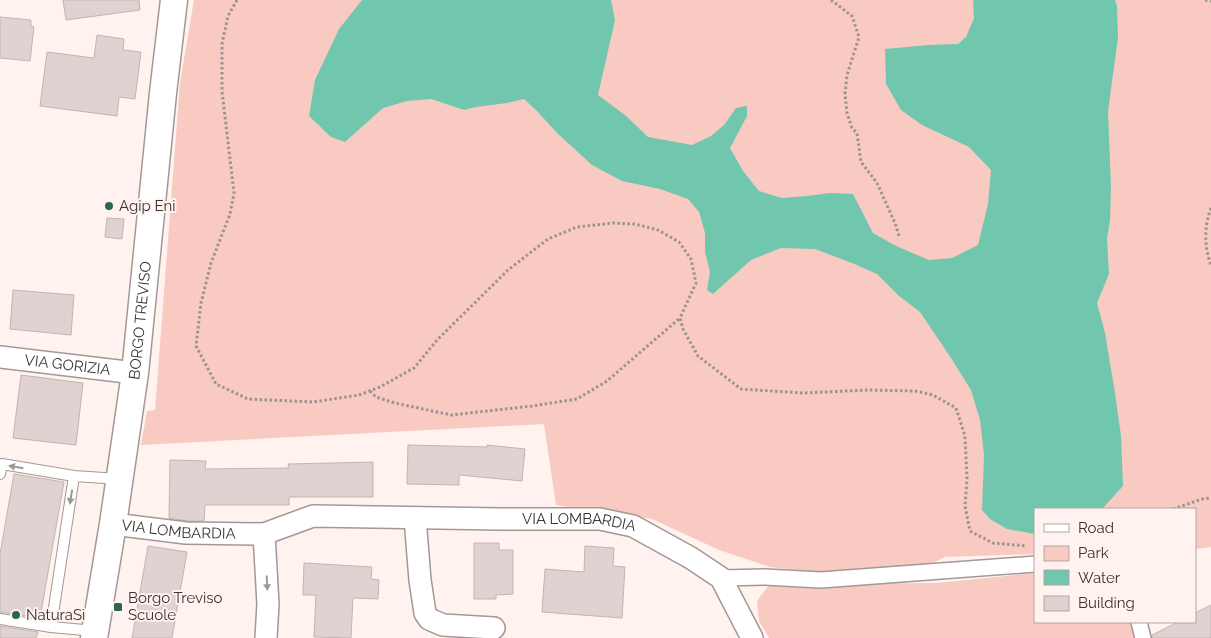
<svg xmlns="http://www.w3.org/2000/svg" width="1211" height="638" font-family="Raleway,sans-serif">
<style>
.green{fill:#f8cac2}
.water{fill:#71c7ae}
.building{fill:#dfd2d0;stroke:#c1b4b2}
.lines{fill:none;stroke-linecap:round;stroke-linejoin:round}
.service-casing{stroke:#a49896;stroke-width:12}
.pedestrian-casing{stroke:#a49896;stroke-width:18}
.minor-casing{stroke:#a49896;stroke-width:24}
.tertiary-casing{stroke:#a49896;stroke-width:29}
.path{stroke:#9c9391;stroke-width:3;stroke-dasharray:2.5 2.5;stroke-linecap:butt}
.service{stroke:#fff;stroke-width:10}
.pedestrian{stroke:#fff;stroke-width:15}
.minor{stroke:#fff;stroke-width:21}
.tertiary{stroke:#fff;stroke-width:26}
.oneway{fill:#9c9a99}
.poi-dot{fill:#266756;stroke:#fff2ef;stroke-width:2}
.labels{text-anchor:middle;dominant-baseline:central;stroke-width:4;stroke-linejoin:round;paint-order:stroke}
.poi-label{font-size:15px;fill:#383433;stroke:#fff2ef;text-anchor:start}
.street-label{font-size:15px;fill:#383433;stroke:#fff2ef}
</style>
<rect width="100%" height="100%" fill="#fff2ef"/>
<path class="green" d="M 194,0 L 1211,0 L 1211,547 L 1195,549 L 1195,509 L 1035,509 L 1035,554 L 945,557 L 922,568 L 825,573 L 770,567 L 719,550 L 652,519 L 556,505 L 544,424 L 141,445 L 147,411 L 155,410 L 180,83 Z
M 1035,573 L 1035,622 L 1133,622 L 1139,638 L 769,638 L 759,621 L 757,601 L 768,586 L 789,584 L 937,583 Z"/>
<path class="water" d="M 362,0 L 611,0 L 615,20 L 598,95 L 625,115 L 648,137 L 692,145 L 711,136 L 724,125 L 736,108 L 747,106 L 747,116 L 730,148 L 743,171 L 759,191 L 782,198 L 807,196 L 830,193 L 853,194 L 873,233 L 896,246 L 929,260 L 952,258 L 978,245 L 988,204 L 991,170 L 969,147 L 922,125 L 901,110 L 886,84 L 885,49 L 929,45 L 958,44 L 966,37 L 974,18 L 973,0 L 1115,0 L 1117,6 L 1118,38 L 1108,111 L 1111,187 L 1110,220 L 1107,239 L 1109,274 L 1097,303 L 1105,333 L 1115,393 L 1121,436 L 1123,486 L 1102,509 L 1035,509 L 1035,534 L 1007,529 L 990,519 L 982,510 L 984,455 L 980,420 L 971,390 L 949,355 L 920,312 L 899,296 L 877,274 L 852,263 L 815,249 L 781,248 L 751,260 L 713,294 L 707,290 L 710,272 L 705,252 L 705,233 L 699,212 L 688,199 L 660,189 L 622,181 L 592,165 L 558,134 L 536,110 L 524,99 L 507,103 L 476,107 L 464,110 L 431,99 L 407,101 L 383,108 L 345,142 L 331,137 L 309,116 L 315,80 L 339,29 Z"/>
<path class="building" d="M 63,0 L 139,0 L 140,10 L 66,20 Z
M 0,17 L 31,20 L 31,26 L 34,27 L 30,61 L 0,58 Z
M 97,35 L 124,39 L 123,50 L 141,52 L 135,99 L 119,97 L 117,116 L 40,106 L 47,52 L 94,58 Z
M 107,218 L 124,219 L 122,239 L 105,237 Z
M 13,290 L 74,295 L 71,335 L 10,329 Z
M 21,375 L 83,383 L 76,445 L 13,438 Z
M 408,445 L 487,447 L 487,445 L 525,449 L 522,481 L 459,475 L 459,485 L 407,484 Z
M 170,460 L 206,461 L 205,469 L 289,468 L 288,464 L 373,462 L 373,497 L 289,497 L 289,505 L 205,505 L 204,521 L 187,521 L 169,518 Z
M 14,474 L 64,482 L 40,618 L 0,612 L 0,554 Z
M 474,543 L 499,543 L 499,550 L 513,550 L 513,594 L 496,595 L 496,599 L 474,599 Z
M 148,546 L 187,552 L 172,638 L 132,638 Z
M 585,546 L 614,548 L 613,566 L 625,567 L 622,618 L 542,612 L 545,569 L 584,572 Z
M 304,563 L 372,567 L 371,579 L 379,580 L 378,599 L 353,598 L 351,638 L 314,637 L 316,595 L 303,595 Z
M 1211,605 L 1211,638 L 1152,638 L 1152,635 L 1178,622 L 1195,622 L 1195,613 Z
M 0,626 L 38,632 L 36,638 L 0,638 Z"/>
<g class="lines">
<g class="service-casing">
<path id="service" d="M 0,474 L 2,464 L 74,476
M 0,619 L 51,627
M 95,631 L 51,627 L 74,476 L 119,479"/>
</g>
<g class="pedestrian-casing">
<path id="pedestrian" d="M 721,578 L 765,577 L 821,580 L 1035,564
M 1139,622 L 1143,638"/>
</g>
<g class="minor-casing">
<g id="minor">
<path id="s1" d="M 0,357 L 135,373"/>
<path d="M 415,518 L 420,580 L 425,613 L 429,619 L 443,625 L 494,628"/>
<path id="s2" d="M 113,524 L 186,533 L 264,534 L 313,516 L 500,519 L 600,519 L 633,526 L 691,558 L 721,578 L 752,638"/>
<path d="M 264,534 L 268,604 L 266,638"/>
</g>
</g>
<g class="tertiary-casing">
<g id="tertiary">
<path id="s3" d="M 94,638 L 113,524 L 135,373 L 163,93 L 174,0"/>
</g>
</g>
<path class="path" d="M 237,0 L 228,16 L 222,44 L 222,91 L 234,193 L 230,214 L 211,263 L 201,303 L 196,346 L 216,384 L 248,399 L 313,402 L 359,395 L 380,387 L 414,368 L 438,339 L 508,270 L 548,239 L 577,227 L 613,223 L 635,224 L 658,230 L 679,242 L 691,259 L 696,283 L 680,318 L 683,329 L 698,356 L 741,389 L 803,393 L 869,390 L 915,391 L 933,395 L 956,408 L 965,436 L 967,479 L 965,506 L 970,531 L 993,543 L 1027,546
M 831,0 L 852,16 L 859,37 L 847,75 L 845,94 L 847,113 L 852,128 L 857,133 L 861,162 L 877,183 L 895,223 L 899,236
M 1205,0 L 1211,1
M 1211,208 C 1204,226 1204,247 1211,265
M 370,391 L 376,397 L 395,403 L 451,415 L 532,406 L 577,399 L 607,381 L 680,318
M 1173,509 L 1202,499 L 1211,498"/>
<use href="#service" class="service"/>
<use href="#pedestrian" class="pedestrian"/>
<use href="#minor" class="minor"/>
<use href="#tertiary" class="tertiary"/>
</g>
<defs><path id="oneway-solid" d="M-6-.8H1V-3.2L6.5 0L1 3.2V.8H-6Z" transform="scale(1.25)"/></defs>
<g class="oneway">
<use href="#oneway-solid" transform="translate(16 467) rotate(-171)"/>
<use href="#oneway-solid" transform="translate(71 497) rotate(99)"/>
<use href="#oneway-solid" transform="translate(267 583) rotate(87)"/>
</g>
<g class="poi-dot">
<circle cx="109" cy="206" r="5"/>
<rect x="113" y="602" width="10" height="10" rx="2.5"/>
<circle cx="16" cy="615" r="5"/>
</g>
<g class="labels">
<g class="poi-label">
<text x="119" y="206">Agip Eni</text>
<text x="128" y="598">Borgo Treviso<tspan x="128" dy="17">Scuole</tspan></text>
<text x="26" y="615">NaturaSì</text>
</g>
<g class="street-label">
<text stroke="none"><textPath href="#s3" startOffset="321">BORGO TREVISO</textPath></text>
<text stroke="none"><textPath href="#s1" startOffset="68">VIA GORIZIA</textPath></text>
<text stroke="none"><textPath href="#s2" startOffset="470">VIA LOMBARDIA</textPath></text>
<text stroke="none"><textPath href="#s2" startOffset="66">VIA LOMBARDIA</textPath></text>
</g>
</g>
<rect x="1034" y="508" width="162" height="115" fill="#fff2ef" stroke="#afa6a4"/>
<rect x="1044" y="524" width="25" height="8" fill="#ffffff" stroke="#afa6a4"/>
<text x="1078" y="533" font-size="15" fill="#383433">Road</text>
<rect x="1044" y="546" width="25" height="15" fill="#f8cac2" stroke="#afa6a4"/>
<text x="1078" y="558" font-size="15" fill="#383433">Park</text>
<rect x="1044" y="570" width="25" height="15" fill="#71c7ae" stroke="#afa6a4"/>
<text x="1078" y="583" font-size="15" fill="#383433">Water</text>
<rect x="1044" y="596" width="25" height="15" fill="#dfd2d0" stroke="#afa6a4"/>
<text x="1078" y="608" font-size="15" fill="#383433">Building</text>
</svg>
